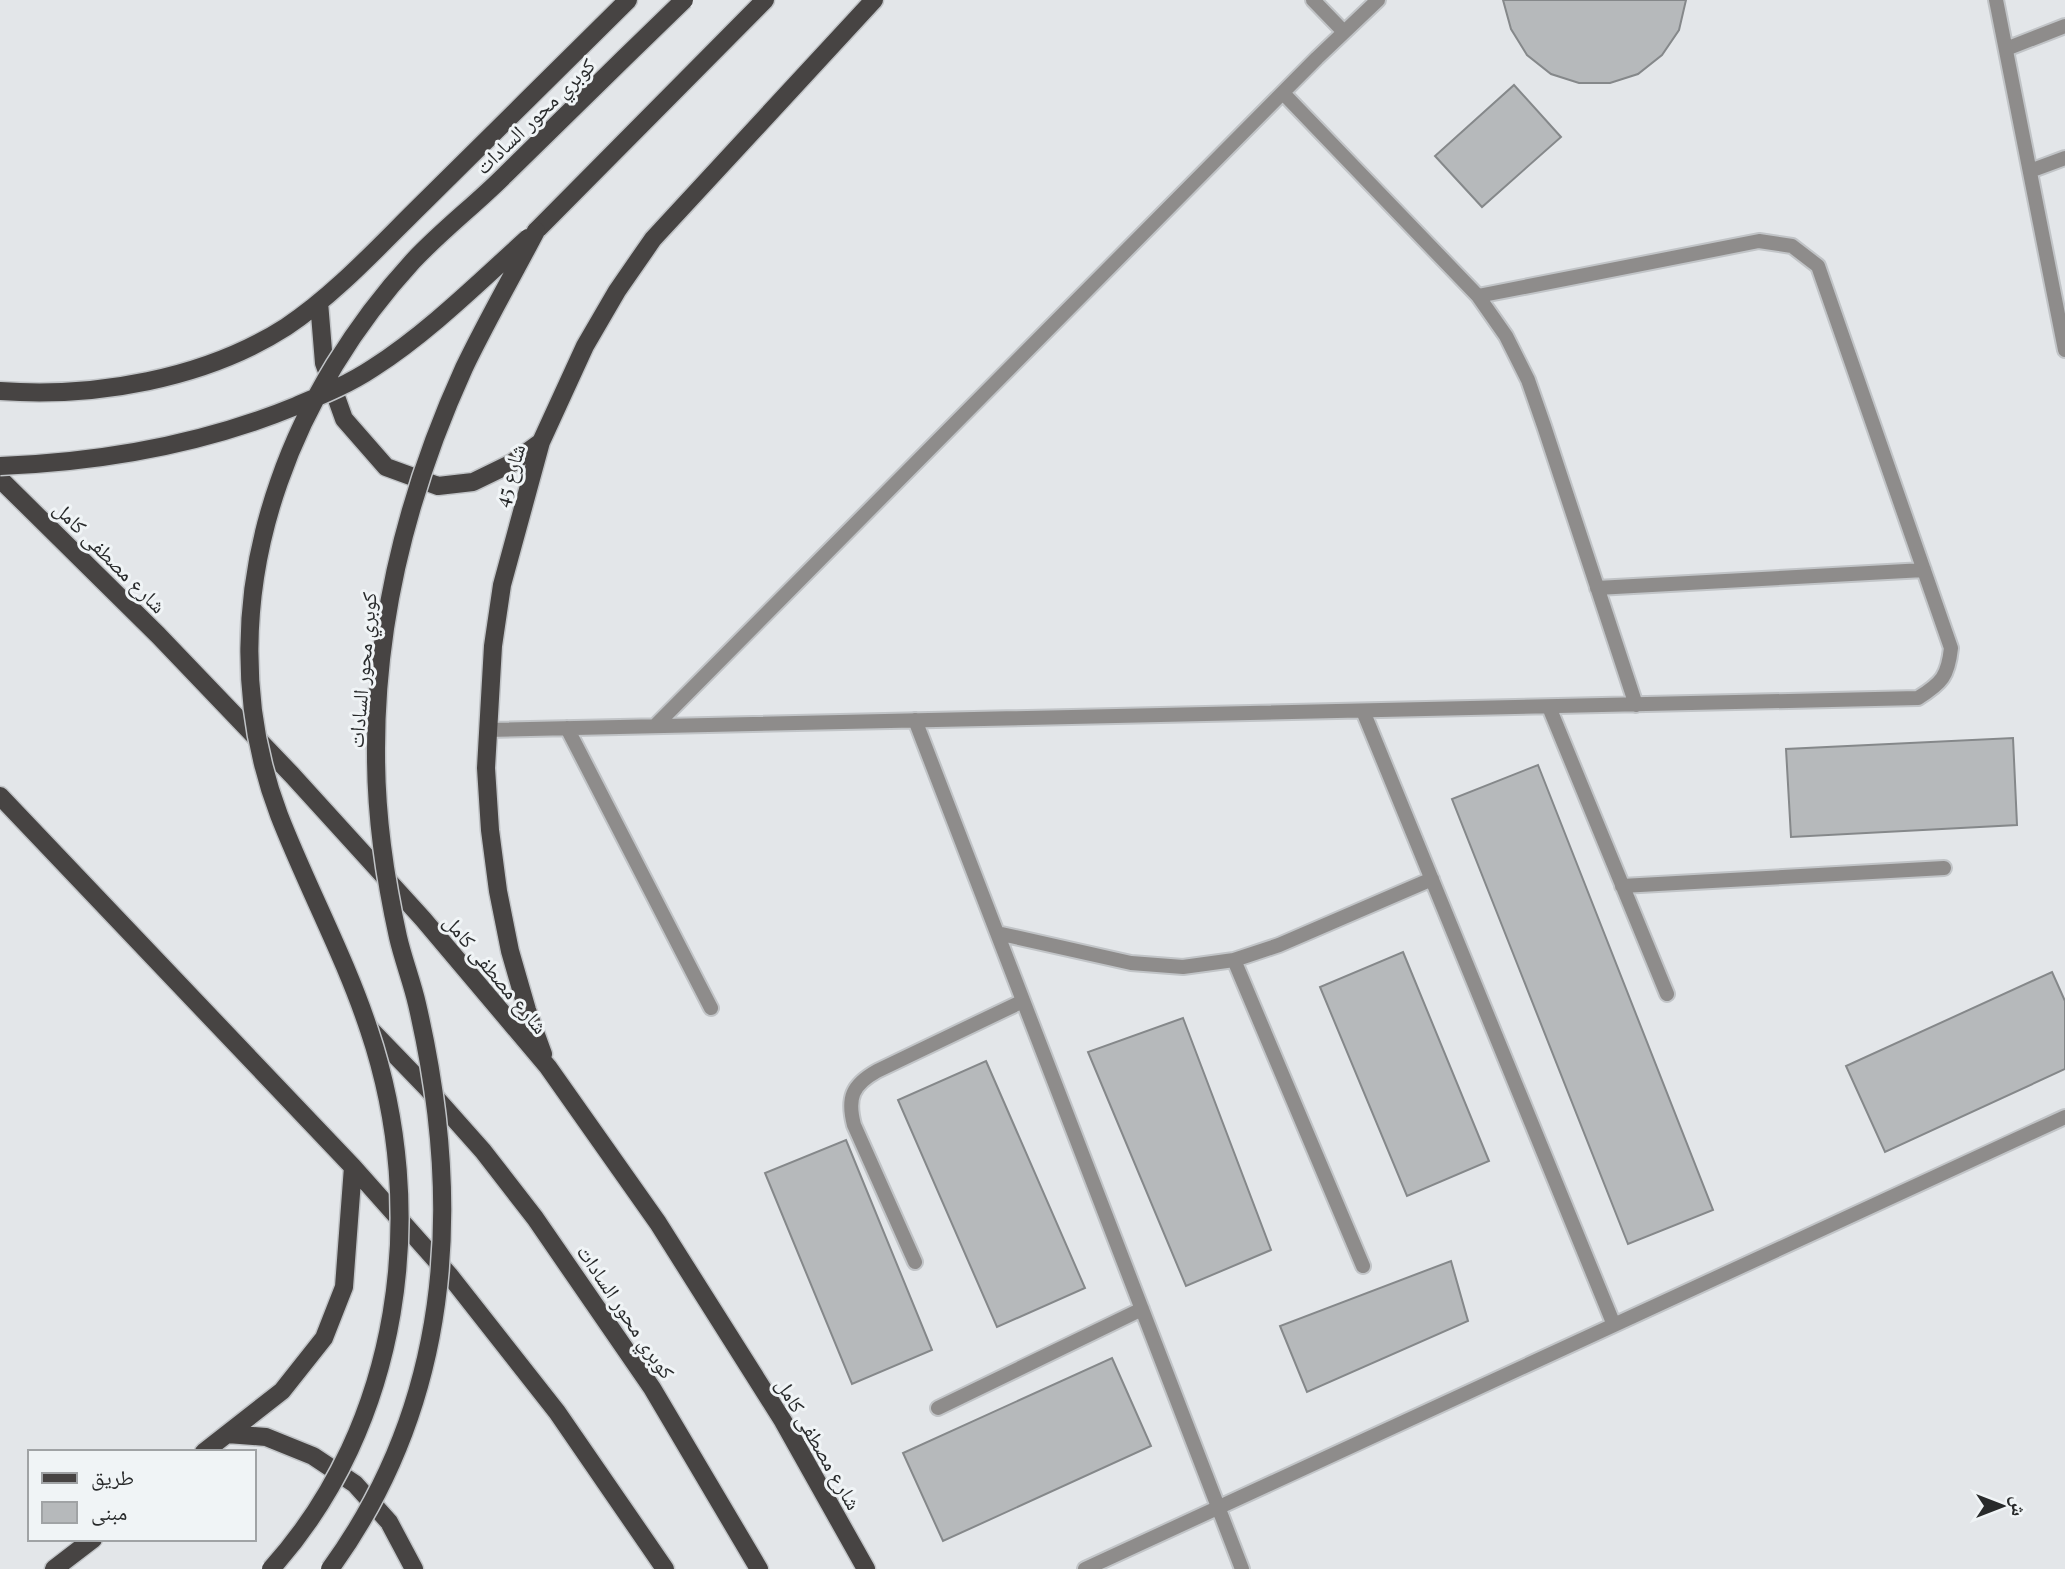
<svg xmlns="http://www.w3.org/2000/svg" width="2065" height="1569" font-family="'Playfair Display','Noto Naskh Arabic',serif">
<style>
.building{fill:#b6b9bb;stroke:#85888a;stroke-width:2}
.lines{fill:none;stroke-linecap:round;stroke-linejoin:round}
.lane-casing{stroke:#c1c4c7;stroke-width:18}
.street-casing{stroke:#c1c4c7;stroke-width:18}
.primary-casing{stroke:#c1c4c7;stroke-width:21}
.lane{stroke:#8e8c8b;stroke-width:14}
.street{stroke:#8e8c8b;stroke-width:14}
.primary{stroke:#474443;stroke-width:18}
.primary-bridge-casing{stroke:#c1c4c7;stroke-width:21;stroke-linecap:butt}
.primary-bridge{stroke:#474443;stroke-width:18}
.labels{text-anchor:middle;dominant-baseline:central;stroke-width:6;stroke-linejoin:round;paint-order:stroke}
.street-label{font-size:21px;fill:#282a2b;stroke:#f0f4f6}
</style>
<rect width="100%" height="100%" fill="#e3e6e9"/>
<path class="building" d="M 1503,0 L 1686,0 L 1679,30 L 1662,55 L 1638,74 L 1610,83 L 1579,83 L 1551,74 L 1527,55 L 1511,29 Z
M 1514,85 L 1561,137 L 1482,207 L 1435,156 Z
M 2013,738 L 2017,825 L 1791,837 L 1786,749 Z
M 1538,765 L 1713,1210 L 1628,1244 L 1452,799 Z
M 1403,952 L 1489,1161 L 1407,1196 L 1320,987 Z
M 2052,972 L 2065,1001 L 2065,1069 L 1885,1152 L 1846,1066 Z
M 1183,1018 L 1271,1250 L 1186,1286 L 1088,1052 Z
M 986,1061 L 1085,1288 L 997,1327 L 898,1100 Z
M 846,1140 L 932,1350 L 852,1384 L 765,1173 Z
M 1451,1261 L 1468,1321 L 1307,1392 L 1280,1326 Z
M 1112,1358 L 1151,1446 L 943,1541 L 903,1453 Z"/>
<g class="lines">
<g class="lane-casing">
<path id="lane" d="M 1313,0 L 1344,32
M 1283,93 L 1478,296 L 1506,336 L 1528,380 L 1544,426 L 1636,705
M 1597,588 L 1924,570
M 1549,707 L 1667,994
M 1363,711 L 1614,1325
M 915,720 L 1242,1569
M 655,726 L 1317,58 L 1378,0
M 567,728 L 711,1008
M 487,730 L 1918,698 C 1942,683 1948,676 1951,648 L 1818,266 L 1792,246 L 1759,241 L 1478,296
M 1622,886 L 1944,868
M 997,933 L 1131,963 L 1183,967 L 1234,960 L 1279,945 L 1432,879
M 1234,960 L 1363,1266
M 915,1262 L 854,1125 C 847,1098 852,1085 877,1071 L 1023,1001
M 938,1408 L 1142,1309
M 1085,1569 L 2065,1117"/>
</g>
<g class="street-casing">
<path id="street" d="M 1996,0 L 2065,350
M 2006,49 L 2065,26
M 2030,171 L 2065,158"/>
</g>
<g class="primary-casing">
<path id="primary" d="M 536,231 L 765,0
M 319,302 L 324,363 L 344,419 L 386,467 L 438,486 L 473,482 L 512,463 L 541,442
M 0,391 C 95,398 205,379 286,327 C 336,294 381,244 424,202 C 492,135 560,67 628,0
M 0,479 L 158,635 L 292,775 L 423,919 L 548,1067 L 658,1223 L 783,1421 L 866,1569
M 0,796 L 353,1167 L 450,1276 L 557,1412 L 665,1569
M 368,1027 L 427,1088 L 483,1151 L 535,1218 L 652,1388 L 759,1569
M 543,1054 L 527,1010 L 510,951 L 498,891 L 490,830 L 486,768 L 493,646 L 502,585 L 541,442 L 585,346 L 617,291 L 653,239 L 874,0
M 227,1434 L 266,1437 L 313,1456 L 355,1484 L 389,1522 L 414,1569
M 204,1452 L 282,1391 L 324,1338 L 344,1287 L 353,1167
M 54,1569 L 93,1539"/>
</g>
<use href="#lane" class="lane"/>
<use href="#street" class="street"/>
<use href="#primary" class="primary"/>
<g class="primary-bridge-casing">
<path id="primary-bridge" d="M 0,466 C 103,462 201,445 296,406 C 322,395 349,384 373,368 C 429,332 478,283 528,238
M 271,1569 C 401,1425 430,1211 369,1030 C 345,957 307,887 279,815 C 238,707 241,590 279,482 C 307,401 355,324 413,261 C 442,230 475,205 505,175 C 564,117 624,58 684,0
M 330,1569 C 453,1400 463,1202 417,1004 C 412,982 403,959 398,937 C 385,878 376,816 376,755 C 375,620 408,491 464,368 C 486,322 512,277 536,231"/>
</g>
<use href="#primary-bridge" class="primary-bridge"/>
</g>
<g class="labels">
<g class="street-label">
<text transform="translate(534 115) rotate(-44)">كوبري محور السادات</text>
<text transform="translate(508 475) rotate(-74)">شارع 45</text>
<text transform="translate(111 556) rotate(45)">شارع مصطفى كامل</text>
<text transform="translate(361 670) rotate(-85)">كوبري محور السادات</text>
<text transform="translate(497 973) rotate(50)">شارع مصطفى كامل</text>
<text transform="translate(627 1311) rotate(56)">كوبري محور السادات</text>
<text transform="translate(820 1443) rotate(60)">شارع مصطفى كامل</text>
</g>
</g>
<rect x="28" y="1450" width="228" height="91" fill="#f0f4f6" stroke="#a0a3a5" stroke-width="2"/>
<rect x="42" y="1473" width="35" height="10" fill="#474443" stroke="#a0a3a5" stroke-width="2"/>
<text x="91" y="1485" font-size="21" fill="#282a2b">طريق</text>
<rect x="42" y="1502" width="35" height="21" fill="#b6b9bb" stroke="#a0a3a5" stroke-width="2"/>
<text x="91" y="1520" font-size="21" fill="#282a2b">مبنى</text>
<g transform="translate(2002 1506) rotate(90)" stroke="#f0f4f6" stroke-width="5" paint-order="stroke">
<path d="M0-5L12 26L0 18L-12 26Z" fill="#282a2b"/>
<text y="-10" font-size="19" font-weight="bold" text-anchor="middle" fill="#282a2b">ش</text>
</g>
</svg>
